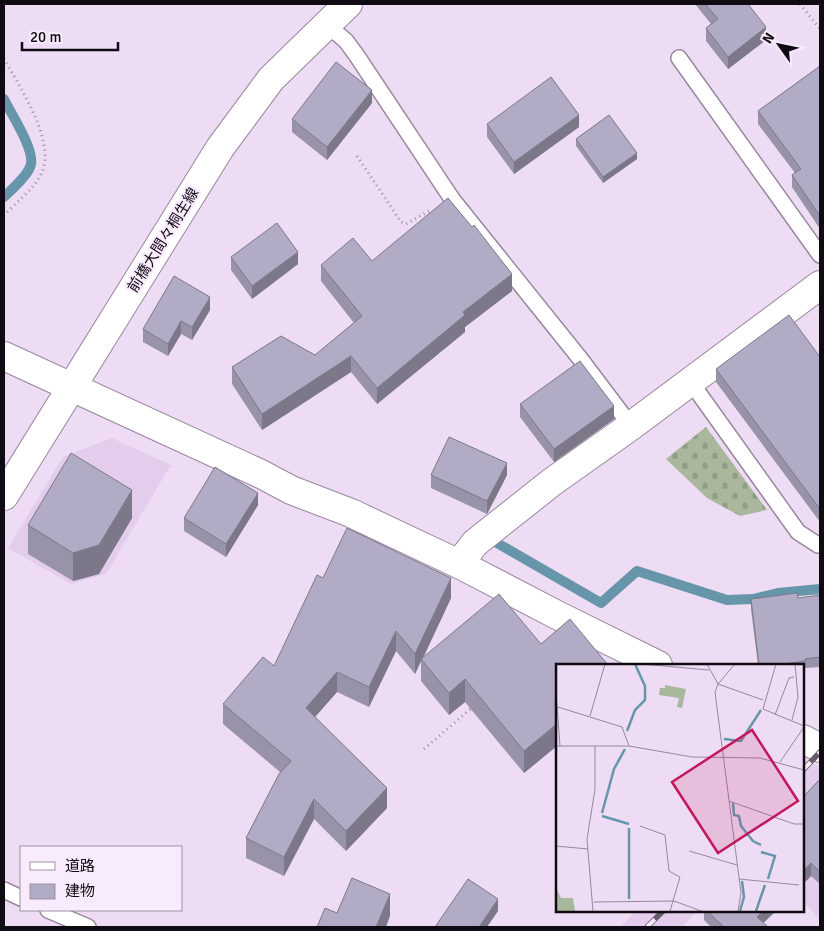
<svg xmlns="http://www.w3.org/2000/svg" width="824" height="931" font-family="Signika,'Noto Sans JP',sans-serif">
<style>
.built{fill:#e4cdec}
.cemetery{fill:url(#cemetery-stones)}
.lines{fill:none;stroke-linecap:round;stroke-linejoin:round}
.stream{stroke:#6796ab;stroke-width:10}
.service-casing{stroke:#98879e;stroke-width:18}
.minor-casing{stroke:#98879e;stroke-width:30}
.tertiary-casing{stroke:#98879e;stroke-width:30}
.primary-casing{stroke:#98879e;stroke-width:30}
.path{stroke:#9b8d9f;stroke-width:3;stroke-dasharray:1 4;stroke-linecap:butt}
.service{stroke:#fff;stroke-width:15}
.minor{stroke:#fff;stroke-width:28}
.tertiary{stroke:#fff;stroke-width:28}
.primary{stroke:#fff;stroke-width:28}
.rail-casing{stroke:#655b69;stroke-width:5.5}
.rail{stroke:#f9ebfe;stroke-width:4;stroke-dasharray:11;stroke-linecap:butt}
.wall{fill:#9893a9}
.shaded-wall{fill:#7c788a}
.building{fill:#b1abc5;stroke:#7c788a}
.labels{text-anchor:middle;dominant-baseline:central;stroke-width:4.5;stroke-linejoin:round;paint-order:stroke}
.street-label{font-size:15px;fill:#100a12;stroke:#f9ebfe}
.inset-river{fill:none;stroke:#6796ab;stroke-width:2.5}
.inset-road{fill:none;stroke:#95889a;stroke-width:1}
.view{fill:#c2185b;fill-opacity:0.15;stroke:#c2185b;stroke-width:2.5}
.inset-edge{fill:none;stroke:#100a12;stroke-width:2.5}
</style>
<defs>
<pattern id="cemetery-stones" width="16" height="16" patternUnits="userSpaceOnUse" patternTransform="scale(1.25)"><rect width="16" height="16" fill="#a9b79c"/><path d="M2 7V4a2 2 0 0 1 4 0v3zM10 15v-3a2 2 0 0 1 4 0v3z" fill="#909c85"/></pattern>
</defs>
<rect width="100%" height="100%" fill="#eedcf4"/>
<path class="built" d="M 112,438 L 173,466 L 169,468 L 106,574 L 71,584 L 8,548 L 63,457 Z
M 803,759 L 820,766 L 820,778 L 803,797 Z
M 820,780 L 820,920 L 803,901 L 803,799 Z
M 637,910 L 698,910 L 682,927 L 620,927 Z"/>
<path class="cemetery" d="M 706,427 L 767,510 L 740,516 L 707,498 L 666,459 Z"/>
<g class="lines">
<path class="stream" d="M 4,99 C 11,114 34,148 31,164 C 29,175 11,190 4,197
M 497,543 L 601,603 L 637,571 L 727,600 L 753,599 L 778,593 L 820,589"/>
<g class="service-casing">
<path id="service" d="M 326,24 L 346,41 L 357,56 L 452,199 L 582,361 L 631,426
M 679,58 L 820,255
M 690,381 L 798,532 L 818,545 L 820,544
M 4,890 L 21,898
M 48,910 L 88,927"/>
</g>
<g class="minor-casing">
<path id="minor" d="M 459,564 L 475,543 L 552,482 L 631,426 L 820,285"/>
</g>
<g class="tertiary-casing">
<path id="tertiary" d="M 4,356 L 261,474 L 291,490 L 351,513 L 459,564 L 559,616 L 658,665
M 803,739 L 820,748"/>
</g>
<g class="primary-casing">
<path id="primary" d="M 4,496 L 220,148 L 271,79 L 348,4"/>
</g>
<path class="path" d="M 800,4 L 820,29
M 4,59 C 19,85 56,142 42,172 C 36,187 16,203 4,215
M 357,156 L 401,222 L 406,224 L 431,210
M 424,749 L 474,706"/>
<use href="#service" class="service"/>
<use href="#minor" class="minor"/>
<use href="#tertiary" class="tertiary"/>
<use href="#primary" class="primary"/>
<g class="rail-casing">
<path id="rail" d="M 803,770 L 820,752
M 647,927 L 664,910"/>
</g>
<use href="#rail" class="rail"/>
</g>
<path class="wall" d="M 695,4 L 748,4 L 766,40 L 728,69 L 706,41 L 706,28 L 711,24 Z
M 820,66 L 820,229 L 792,187 L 792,175 L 795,173 L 758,124 L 758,111 Z
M 372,103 L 327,160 L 292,132 L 292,119 Z
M 487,124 L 579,127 L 514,174 L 487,137 Z
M 576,139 L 637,159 L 603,183 L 576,146 Z
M 231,257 L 298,264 L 252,299 L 231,270 Z
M 372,261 L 512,291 L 465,327 L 465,332 L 377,404 L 351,372 L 262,430 L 232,384 L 232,367 L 315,355 L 354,323 L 321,281 L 321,265 Z
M 210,310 L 192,340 L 181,334 L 168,356 L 143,342 L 143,329 Z
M 820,357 L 820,522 L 716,382 L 716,369 Z
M 520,404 L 614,419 L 554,462 L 520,417 Z
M 431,475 L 507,475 L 487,514 L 431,488 Z
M 258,505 L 226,557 L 184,531 L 184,518 Z
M 132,518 L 99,574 L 73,581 L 28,554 L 28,525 Z
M 323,578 L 451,598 L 423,658 L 558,665 L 558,745 L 524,773 L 465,702 L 449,715 L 421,681 L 421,661 L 415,674 L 396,651 L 369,707 L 337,692 L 315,717 L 387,808 L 346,851 L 314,819 L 284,876 L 246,858 L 246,838 L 280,772 L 223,724 L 223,704 L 274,666 Z
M 820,595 L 820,667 L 805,668 L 805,671 L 803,671 L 803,665 L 758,665 L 751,609 L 751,599 L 798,598 Z
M 820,779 L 820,884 L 811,876 L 803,884 L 803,797 Z
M 704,910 L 777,910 L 763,923 L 768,927 L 711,927 L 704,920 Z"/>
<path class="shaded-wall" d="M 766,27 L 766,40 L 728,69 L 728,57 Z
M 372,90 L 372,103 L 327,160 L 327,147 Z
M 579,115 L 579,127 L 514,174 L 514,162 Z
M 637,153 L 637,159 L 603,183 L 603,177 Z
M 298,252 L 298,264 L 252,299 L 252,286 Z
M 512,274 L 512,291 L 465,327 L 465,332 L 377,404 L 377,388 L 463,312 Z
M 210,297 L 210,310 L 192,340 L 192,327 Z
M 181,321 L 181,334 L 168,356 L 168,344 Z
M 351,356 L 351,372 L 262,430 L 262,414 Z
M 614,406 L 614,419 L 554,462 L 554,449 Z
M 507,463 L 507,475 L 487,514 L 487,501 Z
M 132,490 L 132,518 L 99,574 L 73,581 L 73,553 Z
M 258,493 L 258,505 L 226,557 L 226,544 Z
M 451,578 L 451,598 L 422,660 L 421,659 L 421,661 L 415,674 L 415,654 Z
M 396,631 L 396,651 L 369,707 L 369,687 Z
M 337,672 L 337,692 L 306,727 L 306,708 Z
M 465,679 L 465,702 L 449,715 L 449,693 Z
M 558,723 L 558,745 L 524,773 L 524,751 Z
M 387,788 L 387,808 L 346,851 L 346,831 Z
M 314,799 L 314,819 L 284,876 L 284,857 Z
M 811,863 L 811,876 L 803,884 L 803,871 Z
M 390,894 L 390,916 L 386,927 L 376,927 Z
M 498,899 L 498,911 L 487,927 L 479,927 Z
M 764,910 L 777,910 L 759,927 L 757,917 Z"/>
<path class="building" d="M 705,4 L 748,4 L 766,27 L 728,57 L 706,28 L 718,19 Z
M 336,62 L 372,90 L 327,147 L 292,119 Z
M 820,66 L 820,216 L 792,175 L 801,169 L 758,111 Z
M 551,77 L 579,115 L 514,162 L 487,124 Z
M 609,115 L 637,153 L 603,177 L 576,139 Z
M 448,198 L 472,227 L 474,225 L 512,274 L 463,312 L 465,315 L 377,388 L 351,356 L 262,414 L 232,367 L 281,336 L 315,355 L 362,316 L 321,265 L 353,238 L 372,261 Z
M 277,223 L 298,252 L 252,286 L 231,257 Z
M 174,276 L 210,297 L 192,327 L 181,321 L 168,344 L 143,329 Z
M 789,315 L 820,357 L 820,509 L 716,369 Z
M 580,361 L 614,406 L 554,449 L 520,404 Z
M 449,437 L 507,463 L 487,501 L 431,475 Z
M 71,453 L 132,490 L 99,545 L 73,553 L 28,525 Z
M 215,467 L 258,493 L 226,544 L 184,518 Z
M 347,528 L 451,578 L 415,654 L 396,631 L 369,687 L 337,672 L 306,708 L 387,788 L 346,831 L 314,799 L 284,857 L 246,838 L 279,774 L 291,761 L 223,704 L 263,657 L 274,666 L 317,575 L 323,578 Z
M 797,593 L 798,598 L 820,595 L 820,657 L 805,659 L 805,661 L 777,665 L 759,665 L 751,599 Z
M 499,594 L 541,644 L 570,619 L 608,665 L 558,665 L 558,723 L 524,751 L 465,679 L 449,693 L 421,659 Z
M 820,779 L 820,872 L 811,863 L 803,871 L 803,797 Z
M 352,878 L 390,894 L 376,927 L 317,927 L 325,908 L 337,913 Z
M 468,879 L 498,899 L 479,927 L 435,927 Z
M 706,910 L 764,910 L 757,917 L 768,927 L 724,927 Z"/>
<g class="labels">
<g class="street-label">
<text transform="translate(163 240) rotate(-58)">前橋大間々桐生線</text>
</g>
</g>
<g transform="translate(556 664)">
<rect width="248" height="248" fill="#eedcf4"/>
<path d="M 0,224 L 5,234 L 17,234 L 19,247 L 0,247 Z" fill="#a9b79c"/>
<path d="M 109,21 L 130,25 L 126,44 L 121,43 L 123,34 L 103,31 L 104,24 L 109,24 Z" fill="#a9b79c"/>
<path class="inset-river" d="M 71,67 L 79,46 L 89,36 L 89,22 L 79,0M 168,75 L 185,77 L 205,46M 177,139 L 178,151 L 183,152 L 185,162 L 197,177 L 205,181M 46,149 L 58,105 L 69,85M 46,152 L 73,160M 205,188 L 219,192 L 212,215M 73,235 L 73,164M 184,247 L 188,233 L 186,217M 200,247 L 209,221"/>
<path class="inset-road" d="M 86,0 L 153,6M 151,0 L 162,20 L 207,36M 179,0 L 162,20 L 159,28 L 185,229 L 182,247M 220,0 L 207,45 L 248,62M 0,29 L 4,82M 2,43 L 66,63 L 73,82M 219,51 L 233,14 L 238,13M 34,52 L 49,0M 236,56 L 242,33 L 239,0M 0,82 L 73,82 L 136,93 L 204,94 L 248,106M 224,98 L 248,63M 173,137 L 238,160 L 248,160M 84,162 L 109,171 L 113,207 L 124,213 L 114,247M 0,182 L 32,185M 133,187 L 181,201M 183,215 L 243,221M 38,238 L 118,237 L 145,247M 37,247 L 31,175 L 39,125 L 39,82"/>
<path class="view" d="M 196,66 L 242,137 L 162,189 L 116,118 Z"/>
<rect width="248" height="248" class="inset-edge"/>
</g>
<rect width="824" height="931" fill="none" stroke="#100a12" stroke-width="10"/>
<rect x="20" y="846" width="162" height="65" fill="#f9ebfe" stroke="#9c91a0"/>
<rect x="30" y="862" width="25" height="8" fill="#ffffff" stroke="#9c91a0"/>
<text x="65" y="871" font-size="15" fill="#100a12">道路</text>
<rect x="30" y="884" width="25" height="15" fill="#b1abc5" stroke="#9c91a0"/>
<text x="65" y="896" font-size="15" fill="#100a12">建物</text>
<g transform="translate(779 45) rotate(303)" stroke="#f9ebfe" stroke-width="4" paint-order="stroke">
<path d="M0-4L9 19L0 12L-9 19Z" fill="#100a12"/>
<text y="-8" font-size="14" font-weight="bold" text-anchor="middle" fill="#100a12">N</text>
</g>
<path d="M22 42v8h96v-8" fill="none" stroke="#100a12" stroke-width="2.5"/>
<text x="30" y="42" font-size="15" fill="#100a12" stroke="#f9ebfe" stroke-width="4" paint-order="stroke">20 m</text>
</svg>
